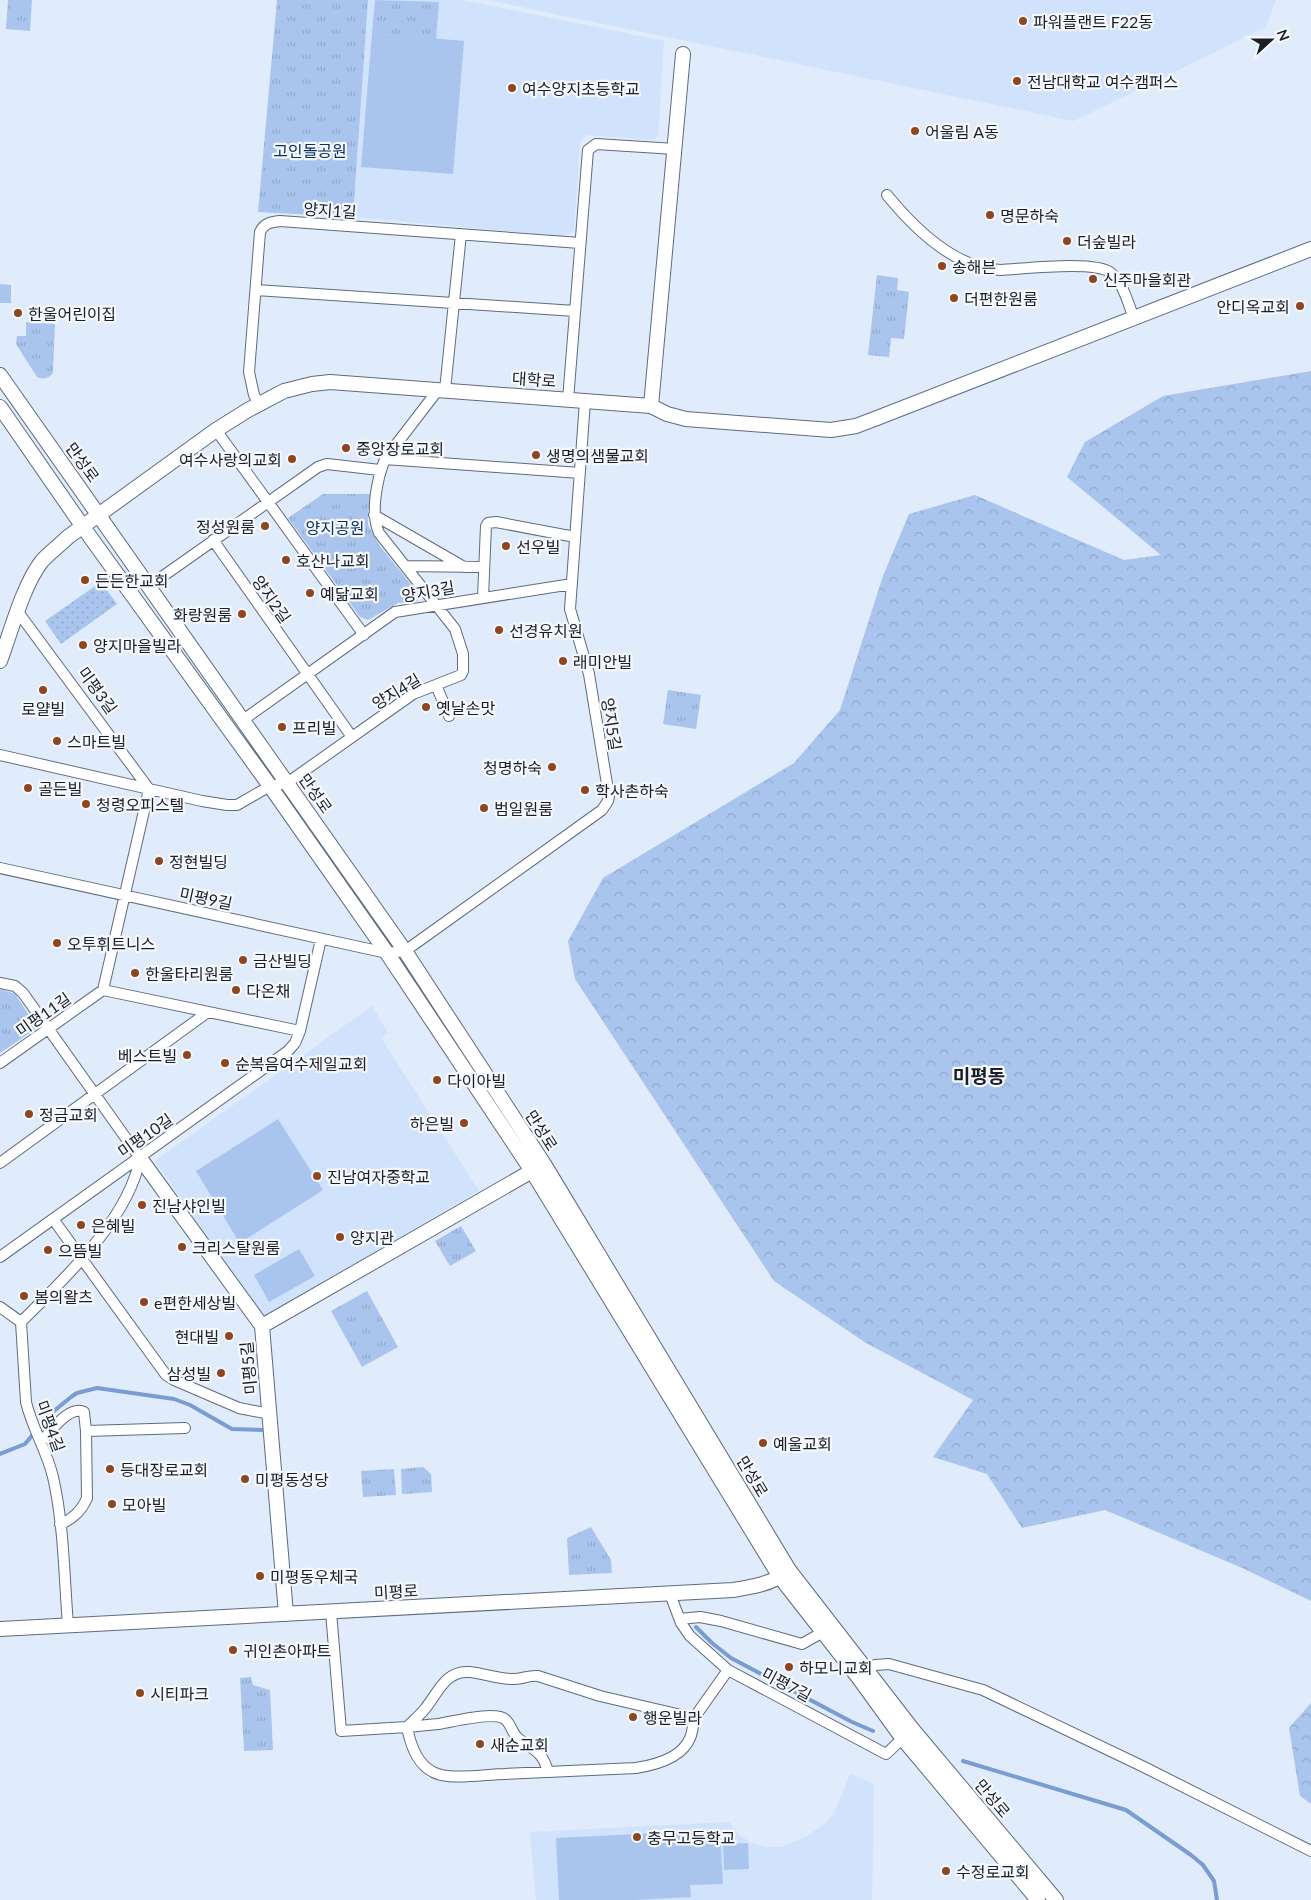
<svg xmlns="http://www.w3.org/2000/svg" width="1311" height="1900" font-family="Lato,'Noto Sans KR',sans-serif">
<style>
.built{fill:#d0e2fc}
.grass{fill:url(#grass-dots)}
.forest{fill:url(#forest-crowns)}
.park{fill:url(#park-tufts)}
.pitch{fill:#a9c5ed}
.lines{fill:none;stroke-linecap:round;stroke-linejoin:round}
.stream{stroke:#789dd2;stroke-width:4}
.street-casing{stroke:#5f6b7d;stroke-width:12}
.secondary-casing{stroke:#5f6b7d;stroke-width:16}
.street{stroke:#fff;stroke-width:10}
.secondary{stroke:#fff;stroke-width:14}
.poi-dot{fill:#8d4720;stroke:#f5f8fc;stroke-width:2}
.labels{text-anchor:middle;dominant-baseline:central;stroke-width:4.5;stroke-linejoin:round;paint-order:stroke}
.poi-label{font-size:16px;fill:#1a1e26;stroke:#f5f8fc;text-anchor:start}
.park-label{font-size:16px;fill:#0c2f60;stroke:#f5f8fc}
.street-label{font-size:16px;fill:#1a1e26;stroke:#f5f8fc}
.quarter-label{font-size:19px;font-weight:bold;fill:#1a1e26;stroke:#f5f8fc}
</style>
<defs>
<pattern id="grass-dots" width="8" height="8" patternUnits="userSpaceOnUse" patternTransform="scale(1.25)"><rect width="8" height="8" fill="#a9c5ed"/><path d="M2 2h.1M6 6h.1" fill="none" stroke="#91a9cb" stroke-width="1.8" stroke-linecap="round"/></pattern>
<pattern id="forest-crowns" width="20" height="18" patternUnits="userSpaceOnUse" patternTransform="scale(1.25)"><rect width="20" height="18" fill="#a9c5ed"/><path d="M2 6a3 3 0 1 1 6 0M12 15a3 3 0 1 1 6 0" fill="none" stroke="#91a9cb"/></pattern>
<pattern id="park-tufts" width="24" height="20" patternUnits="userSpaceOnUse" patternTransform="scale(1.25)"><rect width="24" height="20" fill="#a9c5ed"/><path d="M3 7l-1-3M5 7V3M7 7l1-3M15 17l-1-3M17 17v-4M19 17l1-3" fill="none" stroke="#91a9cb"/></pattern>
</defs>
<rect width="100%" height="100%" fill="#e0ebfb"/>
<path class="built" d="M 368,0 L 462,0 L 664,41 L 658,136 L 652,140 L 587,135 L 580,141 L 574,230 L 564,236 L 353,217 Z
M 488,0 L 487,0 L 1276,0 L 1266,27 L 1074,121 Z
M 372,1006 L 388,1033 L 381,1038 L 479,1191 L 262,1317 L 155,1161 Z
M 850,1774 L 874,1784 L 872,1900 L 536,1900 L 530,1832 L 729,1822 L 737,1833 L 751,1843 L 766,1847 L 781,1847 L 804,1838 L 826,1823 L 835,1812 Z"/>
<path class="grass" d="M 101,582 L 117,604 L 61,644 L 45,621 Z"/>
<path class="forest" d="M 1311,371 L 1311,1601 L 1240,1567 L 1105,1510 L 1022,1528 L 987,1474 L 933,1457 L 973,1400 L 866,1343 L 774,1281 L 575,979 L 568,941 L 603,878 L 794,763 L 840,710 L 883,576 L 909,514 L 975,495 L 1124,560 L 1161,555 L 1067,477 L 1085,442 L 1163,396 Z
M 1311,1703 L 1311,1804 L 1300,1796 L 1289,1728 Z"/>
<path class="park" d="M 8,0 L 32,0 L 30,31 L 6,29 Z
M 277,0 L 368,0 L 353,217 L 258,212 Z
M 375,0 L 439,2 L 436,39 L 372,33 Z
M 877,275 L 898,278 L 897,290 L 909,292 L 904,339 L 891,338 L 889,357 L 868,355 Z
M 0,284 L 11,285 L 11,303 L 0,303 Z
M 26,322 L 55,324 L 53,372 C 51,378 43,380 37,377 L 16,344 L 17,336 L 26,336 Z
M 323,494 L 372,494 L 368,511 L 368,525 L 379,545 L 414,588 L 418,601 L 398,603 L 368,620 L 360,617 L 288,518 Z
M 668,690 L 701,695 L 696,729 L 663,724 Z
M 0,989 L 15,994 L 35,1024 L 35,1029 L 0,1053 Z
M 461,1226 L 476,1251 L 450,1266 L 435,1241 Z
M 367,1291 L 398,1347 L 362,1367 L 331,1311 Z
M 423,1467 L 431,1474 L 432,1492 L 402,1494 L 401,1469 Z
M 394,1469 L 396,1495 L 363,1497 L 361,1471 Z
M 591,1527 L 611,1560 L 612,1573 L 569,1575 L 567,1538 Z
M 251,1677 L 253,1685 L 270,1690 L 273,1750 L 244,1751 L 240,1678 Z"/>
<path class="pitch" d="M 372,33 L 464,41 L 453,174 L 361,167 Z
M 278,1119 L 323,1190 L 243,1241 L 239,1242 L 196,1171 Z
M 299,1249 L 315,1276 L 269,1302 L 254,1275 Z
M 720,1830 L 723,1884 L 690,1885 L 691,1897 L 634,1900 L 559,1900 L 556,1838 Z
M 748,1843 L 749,1869 L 724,1870 L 723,1844 Z"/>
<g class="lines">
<path class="stream" d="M 0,1454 L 25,1444 L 49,1415 L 71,1397 L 77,1393 L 97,1388 L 174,1399 L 190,1405 L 232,1429 L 265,1430
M 696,1627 L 712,1643 L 731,1658 L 852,1722 L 873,1731
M 963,1761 L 1126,1810 L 1191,1855 L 1203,1865 L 1214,1881 L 1217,1900"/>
<g class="street-casing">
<path id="street" d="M 887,195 C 914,228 956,269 1001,270 C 1023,269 1096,260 1111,273 C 1124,284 1128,304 1134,318
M 256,290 L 575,311
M 445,390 L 461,234
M 568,400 L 588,150 L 596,144 L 675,149
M 259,404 L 254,395 L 249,372 L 260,232 C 264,223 271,222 280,221 L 580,243
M 216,430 L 364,635
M 385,459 L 580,473
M 374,515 L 464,567
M 213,540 L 352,737
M 405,566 L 484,567
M 149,586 L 318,467 L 327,464 L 380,470
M 483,597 L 486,526 L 488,523 L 496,522 L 575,537
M 18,612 L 149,789
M 436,685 L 449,716
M 243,720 L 395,612 L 572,584
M 0,755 L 202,801 L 227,805 L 237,805 L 270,786 L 287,783 L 413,694 L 461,675 L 463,671 L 463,654 L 455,629 L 379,533 C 370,513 377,479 385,459 L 438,390
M 0,868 L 387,953 L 405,951 L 602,810 L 608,801 L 609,796 L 589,674 L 570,609 L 585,401
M 0,983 L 15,986 L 23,993 L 140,1158 C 129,1219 64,1279 21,1322 L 26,1402 C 32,1428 47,1451 53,1477 C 64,1525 64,1576 68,1625
M 103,990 L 300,1031
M 0,1063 L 103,990 L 149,789
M 0,1163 L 208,1012
M 53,1219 L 166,1375 L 174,1380 L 239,1408 L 270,1414
M 0,1257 L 288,1051 L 295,1043 L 300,1031 L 321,939
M 0,1307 L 21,1322
M 86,1431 L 185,1428
M 41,1442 C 50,1432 69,1405 84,1412 L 86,1431 L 87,1498 C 82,1510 72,1520 60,1524
M 670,1594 L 681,1623 L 690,1636 L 728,1670 L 886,1754 L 906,1735
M 331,1612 L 341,1731 L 407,1727 C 413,1721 419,1716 424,1710 C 437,1695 445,1670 469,1672 C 484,1673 499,1680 515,1679 C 523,1679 529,1675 538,1676 L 600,1696 L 694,1718 L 728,1670
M 680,1619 L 700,1617 L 721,1621 L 802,1644 L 823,1632
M 861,1674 L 875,1665 L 889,1664 L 983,1690 L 1144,1767 L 1311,1851
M 548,1772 C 543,1752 534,1750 519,1739 C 512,1734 512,1726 506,1720 C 496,1710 452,1722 438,1724 C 428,1725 418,1726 407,1727 C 410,1743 417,1764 433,1772 C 449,1781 486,1774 505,1774 C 548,1772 592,1770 636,1768 C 655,1765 682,1758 690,1738 C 693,1732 693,1724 694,1718"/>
</g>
<g class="secondary-casing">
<path id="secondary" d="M 0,375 L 405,951 L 544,1164 L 789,1570 L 913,1730 L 1056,1900
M 651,406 L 667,414 L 686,419 L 831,430 L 856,426 L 877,418 L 1311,249
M 651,406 L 683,54
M 0,407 L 83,527 L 270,786 L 387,953 L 532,1171 L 780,1577 L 858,1677 L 903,1739 L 1038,1900
M 0,661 C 11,632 23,585 42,561 C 50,552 60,545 68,537 L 216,430 L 248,410 L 284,391 L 312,384 L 330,382 L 651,406
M 140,1158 L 262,1326 L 286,1614
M 262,1326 L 539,1167
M 0,1629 L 733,1590 C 752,1587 771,1584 787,1572"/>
</g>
<use href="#street" class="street"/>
<use href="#secondary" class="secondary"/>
</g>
<g class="poi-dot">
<circle cx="1023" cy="21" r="5"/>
<circle cx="1017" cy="81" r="5"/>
<circle cx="512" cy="88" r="5"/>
<circle cx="915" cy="131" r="5"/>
<circle cx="990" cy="215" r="5"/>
<circle cx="1067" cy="241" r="5"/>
<circle cx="942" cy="266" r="5"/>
<circle cx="1093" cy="279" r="5"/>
<circle cx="954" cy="298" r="5"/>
<circle cx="1300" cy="306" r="5"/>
<circle cx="18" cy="313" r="5"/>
<circle cx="346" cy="448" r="5"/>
<circle cx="536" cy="455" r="5"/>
<circle cx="292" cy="459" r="5"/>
<circle cx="265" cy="526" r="5"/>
<circle cx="506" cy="546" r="5"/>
<circle cx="286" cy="560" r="5"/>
<circle cx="85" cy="580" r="5"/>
<circle cx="310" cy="593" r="5"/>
<circle cx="242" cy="614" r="5"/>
<circle cx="499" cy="630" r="5"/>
<circle cx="83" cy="645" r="5"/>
<circle cx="563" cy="661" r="5"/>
<circle cx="43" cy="690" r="5"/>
<circle cx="426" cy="707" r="5"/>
<circle cx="282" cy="727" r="5"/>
<circle cx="57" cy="741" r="5"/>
<circle cx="552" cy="767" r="5"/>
<circle cx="28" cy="788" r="5"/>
<circle cx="585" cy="790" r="5"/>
<circle cx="86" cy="804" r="5"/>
<circle cx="484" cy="808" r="5"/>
<circle cx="159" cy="861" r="5"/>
<circle cx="57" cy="943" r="5"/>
<circle cx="243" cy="960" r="5"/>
<circle cx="135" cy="973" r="5"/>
<circle cx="236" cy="990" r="5"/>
<circle cx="187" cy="1055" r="5"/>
<circle cx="225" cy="1063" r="5"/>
<circle cx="437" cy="1080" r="5"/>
<circle cx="29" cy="1114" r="5"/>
<circle cx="464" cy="1123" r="5"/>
<circle cx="317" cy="1176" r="5"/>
<circle cx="142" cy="1205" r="5"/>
<circle cx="81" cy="1225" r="5"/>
<circle cx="340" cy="1237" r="5"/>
<circle cx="182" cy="1247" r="5"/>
<circle cx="48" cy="1250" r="5"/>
<circle cx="24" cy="1296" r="5"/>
<circle cx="144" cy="1302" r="5"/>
<circle cx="229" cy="1336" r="5"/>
<circle cx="221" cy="1373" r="5"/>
<circle cx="763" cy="1443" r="5"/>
<circle cx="110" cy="1469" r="5"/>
<circle cx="245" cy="1479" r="5"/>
<circle cx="112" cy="1504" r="5"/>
<circle cx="260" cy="1576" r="5"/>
<circle cx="233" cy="1650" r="5"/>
<circle cx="789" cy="1667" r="5"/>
<circle cx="140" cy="1693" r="5"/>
<circle cx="633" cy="1717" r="5"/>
<circle cx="480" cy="1744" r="5"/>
<circle cx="637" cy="1837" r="5"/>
<circle cx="946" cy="1871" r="5"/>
</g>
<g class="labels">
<g class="poi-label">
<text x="1033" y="21">파워플랜트 F22동</text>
<text x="1027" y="81">전남대학교 여수캠퍼스</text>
<text x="522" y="88">여수양지초등학교</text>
<text x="925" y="131">어울림 A동</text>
<text x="1000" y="215">명문하숙</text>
<text x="1077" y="241">더숲빌라</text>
<text x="952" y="266">송해븐</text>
<text x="1103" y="279">신주마을회관</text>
<text x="964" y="298">더편한원룸</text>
<text x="1290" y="306" text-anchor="end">안디옥교회</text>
<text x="28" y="313">한울어린이집</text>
<text x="356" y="448">중앙장로교회</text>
<text x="546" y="455">생명의샘물교회</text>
<text x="282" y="459" text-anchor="end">여수사랑의교회</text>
<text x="255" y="526" text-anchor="end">정성원룸</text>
<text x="516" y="546">선우빌</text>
<text x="296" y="560">호산나교회</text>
<text x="95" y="580">든든한교회</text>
<text x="320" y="593">예닮교회</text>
<text x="232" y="614" text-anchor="end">화랑원룸</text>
<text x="509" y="630">선경유치원</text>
<text x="93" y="645">양지마을빌라</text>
<text x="573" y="661">래미안빌</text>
<text x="436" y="707">옛날손맛</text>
<text x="43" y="708" text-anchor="middle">로얄빌</text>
<text x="292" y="727">프리빌</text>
<text x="67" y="741">스마트빌</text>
<text x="542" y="767" text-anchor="end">청명하숙</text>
<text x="38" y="788">골든빌</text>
<text x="595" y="790">학사촌하숙</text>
<text x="96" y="804">청령오피스텔</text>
<text x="494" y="808">범일원룸</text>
<text x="169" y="861">정현빌딩</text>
<text x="67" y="943">오투휘트니스</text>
<text x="253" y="960">금산빌딩</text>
<text x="145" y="973">한울타리원룸</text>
<text x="246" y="990">다온채</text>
<text x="177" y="1055" text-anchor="end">베스트빌</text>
<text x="235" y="1063">순복음여수제일교회</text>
<text x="447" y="1080">다이아빌</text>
<text x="39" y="1114">정금교회</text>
<text x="454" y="1123" text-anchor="end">하은빌</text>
<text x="327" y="1176">진남여자중학교</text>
<text x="152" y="1205">진남샤인빌</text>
<text x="91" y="1225">은혜빌</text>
<text x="350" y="1237">양지관</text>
<text x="192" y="1247">크리스탈원룸</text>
<text x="58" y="1250">으뜸빌</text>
<text x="34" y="1296">봄의왈츠</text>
<text x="154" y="1302">e편한세상빌</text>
<text x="219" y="1336" text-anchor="end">현대빌</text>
<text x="211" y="1373" text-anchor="end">삼성빌</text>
<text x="773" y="1443">예울교회</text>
<text x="120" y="1469">등대장로교회</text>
<text x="255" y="1479">미평동성당</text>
<text x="122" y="1504">모아빌</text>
<text x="270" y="1576">미평동우체국</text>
<text x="243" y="1650">귀인촌아파트</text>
<text x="799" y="1667">하모니교회</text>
<text x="150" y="1693">시티파크</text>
<text x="643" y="1717">행운빌라</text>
<text x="490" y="1744">새순교회</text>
<text x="647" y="1837">충무고등학교</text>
<text x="956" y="1871">수정로교회</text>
</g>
<g class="park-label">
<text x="310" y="150">고인돌공원</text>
<text x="335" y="527">양지공원</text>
</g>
<g class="street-label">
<text transform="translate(330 210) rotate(4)">양지1길</text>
<text transform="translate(534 379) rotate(4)">대학로</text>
<text transform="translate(83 462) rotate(54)">만성로</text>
<text transform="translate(428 591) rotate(-10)">양지3길</text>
<text transform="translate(272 599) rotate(55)">양지2길</text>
<text transform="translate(98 690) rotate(54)">미평3길</text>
<text transform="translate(396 691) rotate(-31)">양지4길</text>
<text transform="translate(612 724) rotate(81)">양지5길</text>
<text transform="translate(316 793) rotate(55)">만성로</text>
<text transform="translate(206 898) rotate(12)">미평9길</text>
<text transform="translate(43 1014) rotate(-35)">미평11길</text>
<text transform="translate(542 1130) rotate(57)">만성로</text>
<text transform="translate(145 1135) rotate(-35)">미평10길</text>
<text transform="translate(248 1368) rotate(-95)">미평5길</text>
<text transform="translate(51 1426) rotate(70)">미평4길</text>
<text transform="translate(753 1476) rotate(59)">만성로</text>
<text transform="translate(396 1591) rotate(-3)">미평로</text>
<text transform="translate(787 1684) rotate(28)">미평7길</text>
<text transform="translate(993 1798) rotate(50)">만성로</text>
</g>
<g class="quarter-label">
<text x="979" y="1075">미평동</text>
</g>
</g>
<g transform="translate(1271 40) rotate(69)" stroke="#f5f8fc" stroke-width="4" paint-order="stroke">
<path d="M0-4L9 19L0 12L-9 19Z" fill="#1a1e26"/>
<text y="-8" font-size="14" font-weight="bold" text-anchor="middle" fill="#1a1e26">N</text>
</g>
</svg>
